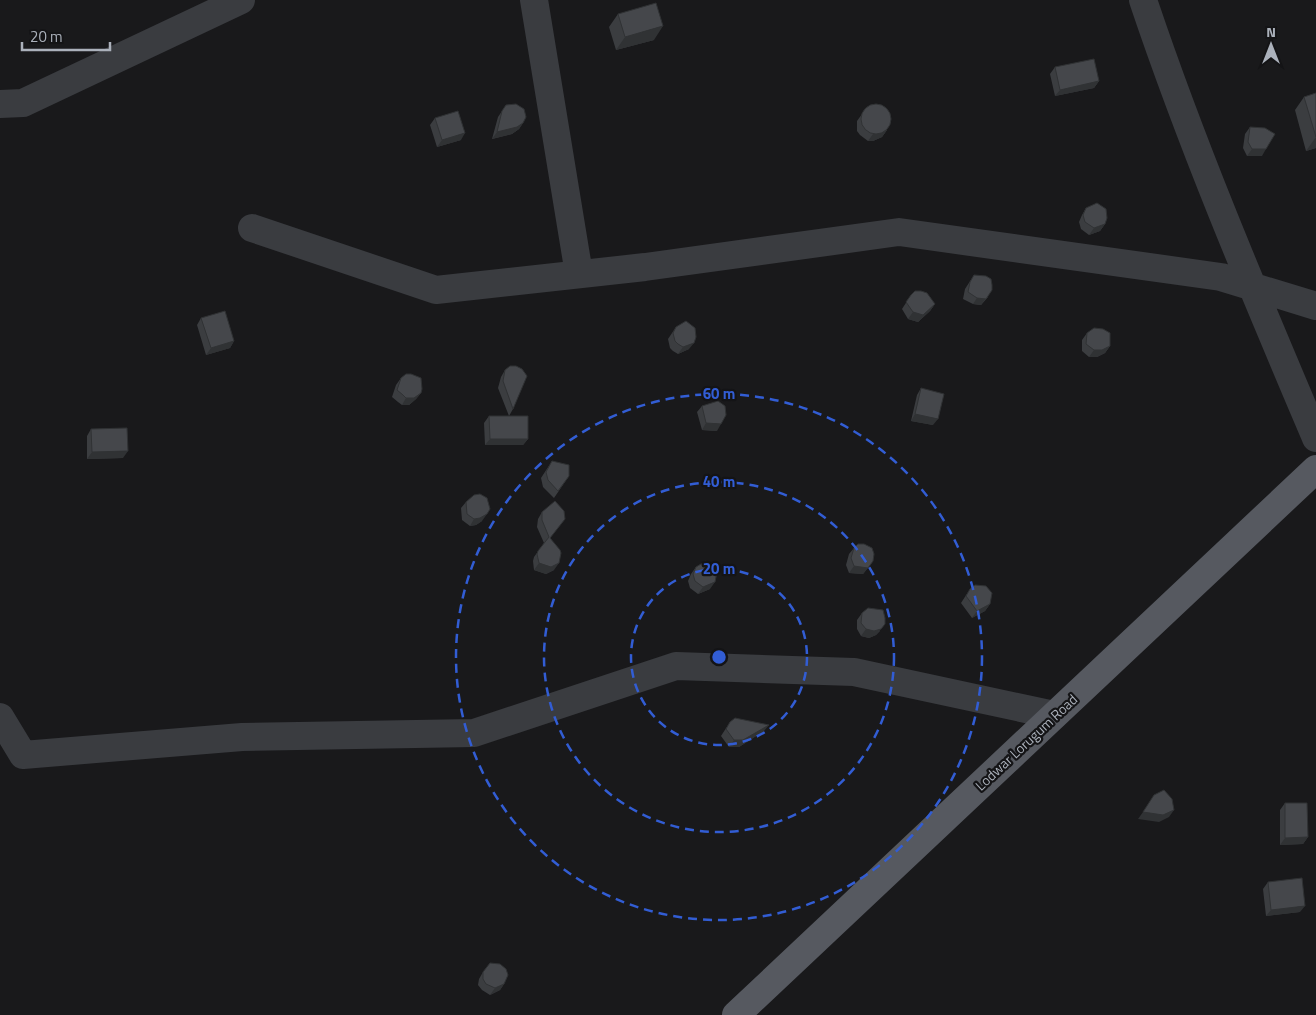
<svg xmlns="http://www.w3.org/2000/svg" width="1316" height="1015" font-family="'Titillium Web',sans-serif">
<style>
.lines{fill:none;stroke-linecap:round;stroke-linejoin:round}
.minor{stroke:#3a3c40;stroke-width:28}
.major{stroke:#565960;stroke-width:28}
.wall{fill:#3b3d40}
.shaded-wall{fill:#303234}
.building{fill:#45474b;stroke:#303234}
.ring{fill:none;stroke:#325dd4;stroke-width:2.5;stroke-dasharray:9 6}
.labels{text-anchor:middle;dominant-baseline:central;stroke-width:4.5;stroke-linejoin:round;paint-order:stroke}
.street-label{font-size:14px;fill:#abb1bb;stroke:#141416}
.centre{fill:#325dd4;stroke:#141416;stroke-width:2.5}
.ring-label{font-size:15px;text-anchor:middle;font-weight:bold;fill:#325dd4;stroke:#141416;stroke-width:4.5;stroke-linejoin:round;paint-order:stroke}
</style>
<rect width="100%" height="100%" fill="#19191b"/>
<g class="lines">
<path class="minor" d="M 534,0 L 579,274
M 1143,0 C 1193,149 1255,294 1316,438
M 0,104 L 23,103 L 241,0
M 252,228 L 436,290 L 645,267 L 899,232 L 1221,277 L 1316,306
M 0,717 L 23,755 L 242,737 L 474,733 L 676,666 L 854,672 L 1054,715"/>
<path class="major" d="M 736,1015 L 1316,469"/>
</g>
<path class="wall" d="M 618,14 L 654,40 L 616,50 L 609,27 Z
M 1055,67 L 1099,81 L 1094,88 L 1055,96 L 1050,74 Z
M 1316,93 L 1316,148 L 1306,151 L 1295,110 L 1304,97 Z
M 506,105 L 523,123 L 519,129 L 512,134 L 492,139 L 498,117 Z
M 862,114 L 887,130 L 882,137 L 873,141 L 868,141 L 860,135 L 857,131 L 857,121 Z
M 435,118 L 461,140 L 437,147 L 430,125 Z
M 1250,127 L 1262,156 L 1247,156 L 1243,148 L 1245,134 Z
M 1086,208 L 1105,224 L 1100,231 L 1089,235 L 1081,229 L 1079,222 L 1082,215 Z
M 974,275 L 988,297 L 981,305 L 973,304 L 963,299 L 965,289 Z
M 911,295 L 935,304 L 930,311 L 918,322 L 908,319 L 902,309 Z
M 201,318 L 234,341 L 230,348 L 206,355 L 197,325 Z
M 676,327 L 689,349 L 678,354 L 673,351 L 670,348 L 668,339 Z
M 1087,333 L 1110,346 L 1105,353 L 1097,357 L 1089,357 L 1082,351 L 1082,340 Z
M 505,370 L 513,409 L 509,416 L 498,388 L 501,377 Z
M 401,378 L 421,393 L 416,399 L 409,405 L 402,405 L 398,402 L 392,397 L 396,385 Z
M 921,388 L 933,425 L 911,421 L 917,395 Z
M 702,406 L 717,431 L 702,430 L 697,412 Z
M 489,416 L 528,439 L 523,445 L 485,445 L 484,423 Z
M 91,429 L 123,458 L 87,459 L 87,436 Z
M 552,461 L 569,476 L 554,498 L 543,487 L 541,478 Z
M 466,502 L 482,521 L 476,525 L 470,526 L 462,520 L 461,508 Z
M 542,512 L 551,538 L 554,570 L 546,574 L 534,570 L 533,561 L 534,557 L 544,543 L 537,527 L 538,519 Z
M 854,548 L 873,561 L 863,574 L 849,573 L 846,565 L 849,554 Z
M 696,567 L 710,589 L 698,594 L 690,588 L 688,581 L 691,574 Z
M 970,589 L 990,604 L 985,611 L 972,618 L 961,603 Z
M 862,613 L 880,631 L 876,635 L 869,638 L 861,636 L 857,629 L 857,620 Z
M 730,722 L 764,731 L 739,747 L 729,747 L 721,736 Z
M 1285,803 L 1308,837 L 1303,844 L 1280,845 L 1280,810 Z
M 1268,882 L 1300,912 L 1266,916 L 1263,889 Z
M 483,972 L 504,984 L 500,990 L 490,995 L 482,990 L 478,985 L 479,979 Z"/>
<path class="shaded-wall" d="M 663,26 L 654,40 L 616,50 L 625,37 Z
M 1099,81 L 1094,88 L 1055,96 L 1060,90 Z
M 523,123 L 519,129 L 512,134 L 492,139 L 497,132 Z
M 887,130 L 882,137 L 873,141 L 868,141 L 873,134 Z
M 465,133 L 461,140 L 437,147 L 442,140 Z
M 1316,137 L 1316,148 L 1306,151 Z
M 1252,149 L 1266,149 L 1262,156 L 1247,156 Z
M 1105,224 L 1100,231 L 1089,235 L 1094,228 Z
M 992,290 L 981,305 L 973,304 L 977,298 Z
M 935,304 L 930,311 L 918,322 L 908,319 L 913,312 Z
M 234,341 L 230,348 L 206,355 L 211,348 Z
M 694,343 L 689,349 L 678,354 L 683,347 Z
M 1110,346 L 1105,353 L 1097,357 L 1089,357 L 1094,350 Z
M 421,393 L 416,399 L 409,405 L 402,405 L 406,398 Z
M 915,414 L 938,419 L 933,425 L 911,421 Z
M 706,423 L 721,424 L 717,431 L 702,430 Z
M 490,439 L 528,439 L 523,445 L 485,445 Z
M 128,451 L 123,458 L 87,459 L 92,452 Z
M 487,514 L 482,521 L 476,525 L 470,526 L 474,519 Z
M 539,563 L 559,563 L 554,570 L 546,574 L 534,570 Z
M 854,566 L 868,568 L 863,574 L 849,573 Z
M 715,582 L 710,589 L 698,594 L 703,587 Z
M 990,604 L 985,611 L 972,618 L 977,611 Z
M 885,624 L 876,635 L 869,638 L 861,636 L 866,629 Z
M 769,725 L 764,731 L 739,747 L 729,747 L 734,740 Z
M 1174,810 L 1169,817 L 1159,822 L 1138,819 L 1143,812 Z
M 1308,837 L 1303,844 L 1280,845 L 1285,838 Z
M 1305,906 L 1300,912 L 1266,916 L 1271,910 Z
M 504,984 L 500,990 L 490,995 L 495,988 Z"/>
<path class="building" d="M 656,3 L 663,26 L 625,37 L 618,14 Z
M 1094,59 L 1099,81 L 1060,90 L 1055,67 Z
M 1316,93 L 1316,137 L 1304,97 Z
M 516,104 L 524,109 L 526,117 L 523,123 L 517,127 L 497,132 L 502,111 L 506,105 Z
M861 119a15 15 0 1 1 30 0a15 15 0 1 1-30 0Z
M 458,111 L 465,133 L 442,140 L 435,118 Z
M 1250,127 L 1265,128 L 1275,134 L 1266,149 L 1252,149 L 1248,142 Z
M 1097,203 L 1106,209 L 1107,218 L 1105,224 L 1094,228 L 1085,222 L 1083,215 L 1086,208 Z
M 974,275 L 986,276 L 991,279 L 992,285 L 992,290 L 986,299 L 977,298 L 968,292 L 970,282 Z
M 915,291 L 921,291 L 927,293 L 935,304 L 923,315 L 913,312 L 906,302 L 911,295 Z
M 225,311 L 234,341 L 211,348 L 201,318 Z
M 686,321 L 695,328 L 696,337 L 694,343 L 683,347 L 678,344 L 675,341 L 673,333 L 676,327 Z
M 1094,328 L 1103,329 L 1110,333 L 1110,346 L 1102,350 L 1094,350 L 1086,344 L 1087,333 Z
M 510,366 L 516,366 L 522,369 L 527,376 L 513,409 L 503,381 L 505,370 Z
M 406,374 L 411,374 L 421,378 L 422,389 L 421,393 L 414,398 L 406,398 L 403,395 L 397,390 L 401,378 Z
M 921,388 L 944,394 L 938,419 L 915,414 Z
M 718,401 L 725,406 L 726,415 L 721,424 L 706,423 L 702,406 Z
M 489,416 L 528,416 L 528,439 L 490,439 Z
M 127,428 L 128,451 L 92,452 L 91,429 Z
M 552,461 L 569,465 L 569,476 L 558,491 L 548,480 L 546,472 Z
M 480,494 L 487,498 L 490,509 L 487,514 L 480,518 L 474,519 L 467,514 L 466,502 L 474,495 Z
M 555,501 L 564,511 L 565,519 L 550,538 L 560,550 L 561,553 L 559,563 L 551,567 L 539,563 L 537,554 L 538,551 L 549,537 L 542,520 L 542,512 Z
M 858,544 L 864,544 L 872,548 L 874,554 L 873,561 L 868,568 L 854,566 L 851,558 L 854,548 Z
M 706,561 L 717,571 L 716,577 L 715,582 L 703,587 L 695,581 L 693,574 L 696,567 Z
M 975,585 L 986,586 L 992,593 L 990,604 L 977,611 L 966,596 L 970,589 Z
M 868,608 L 883,610 L 885,618 L 885,624 L 881,629 L 874,631 L 866,629 L 861,623 L 862,613 Z
M 735,718 L 769,725 L 743,740 L 734,740 L 726,729 L 730,722 Z
M 1164,790 L 1172,799 L 1174,810 L 1163,815 L 1143,812 L 1154,795 Z
M 1285,803 L 1307,803 L 1308,837 L 1285,838 Z
M 1302,878 L 1305,906 L 1271,910 L 1268,882 Z
M 490,963 L 500,964 L 506,969 L 508,975 L 504,984 L 495,988 L 486,984 L 483,979 L 483,972 Z"/>
<g class="ring">
<circle cx="719" cy="657" r="88"/>
<circle cx="719" cy="657" r="175"/>
<circle cx="719" cy="657" r="263"/>
</g>
<g class="labels">
<g class="street-label">
<text transform="translate(1026 742) rotate(-43)">Lodwar Lorugum Road</text>
</g>
</g>
<circle cx="719" cy="657" r="8" class="centre"/>
<g class="ring-label">
<text x="719" y="399">60 m</text>
<text x="719" y="487">40 m</text>
<text x="719" y="574">20 m</text>
</g>
<g transform="translate(1271 45)" stroke="#141416" stroke-width="4" paint-order="stroke">
<path d="M0-4L9 19L0 12L-9 19Z" fill="#abb1bb"/>
<text y="-8" font-size="14" font-weight="bold" text-anchor="middle" fill="#abb1bb">N</text>
</g>
<path d="M22 42v8h88v-8" fill="none" stroke="#abb1bb" stroke-width="2.5"/>
<text x="30" y="42" font-size="15" fill="#abb1bb" stroke="#141416" stroke-width="4" paint-order="stroke">20 m</text>
</svg>
